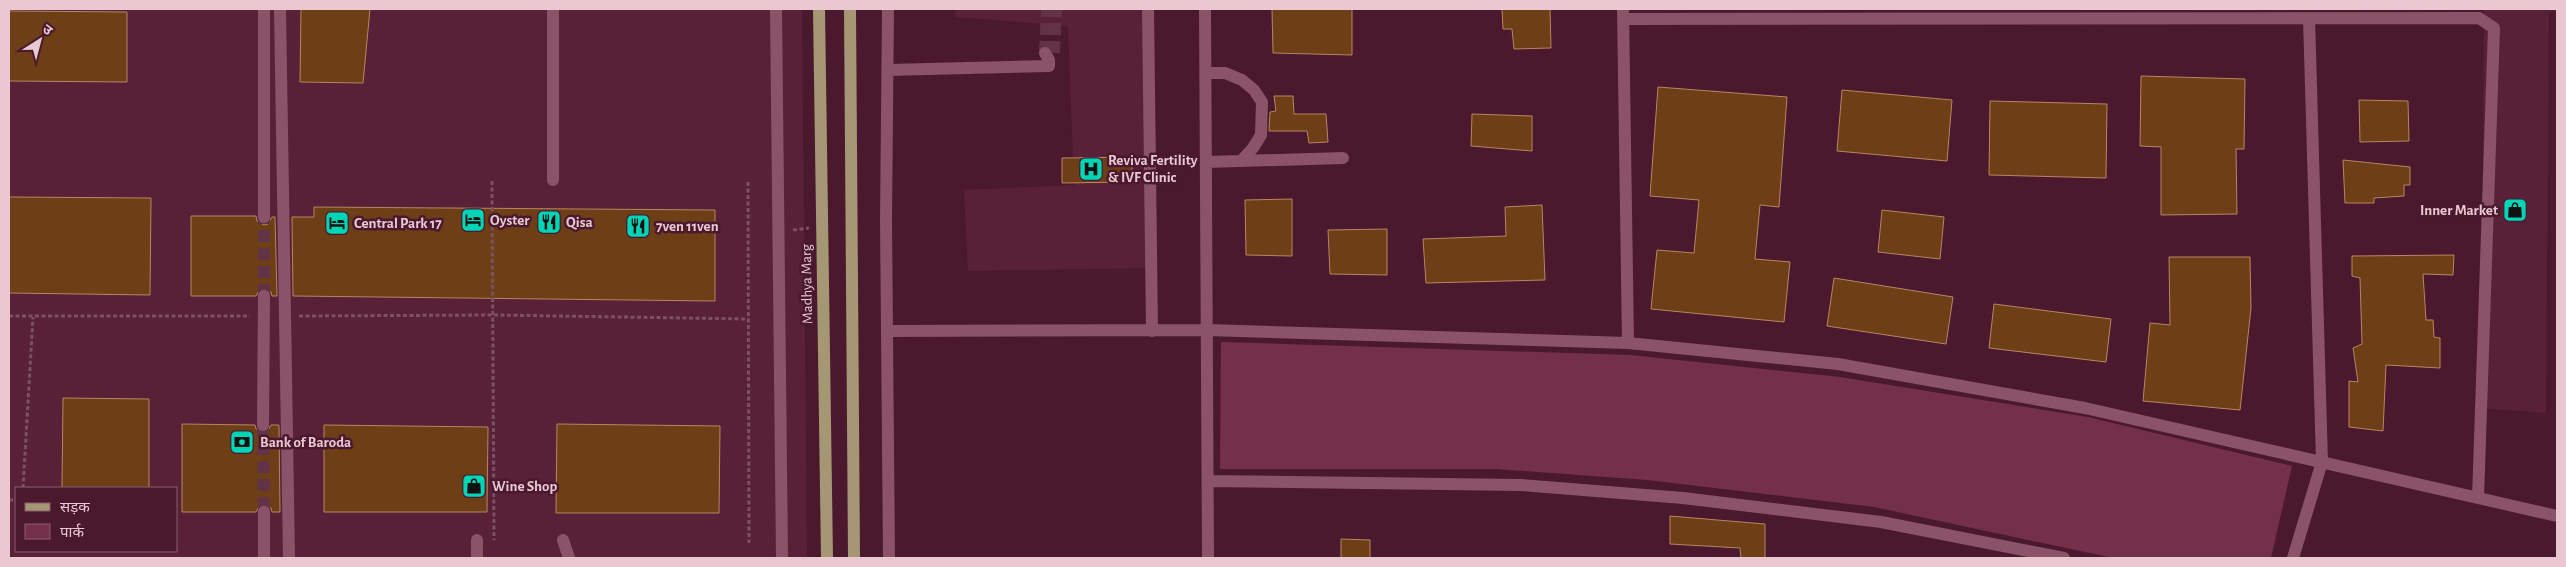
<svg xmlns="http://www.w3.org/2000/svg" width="2566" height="567" font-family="'Alegreya Sans','Noto Sans Devanagari',sans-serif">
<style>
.built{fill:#592138;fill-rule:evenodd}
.green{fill:#742f4b}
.building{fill:#6e3f17;stroke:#b78662}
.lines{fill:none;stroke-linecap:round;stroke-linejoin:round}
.minor-tunnel{stroke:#623346;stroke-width:12;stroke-dasharray:12 6;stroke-linecap:butt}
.path{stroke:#7c5061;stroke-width:3;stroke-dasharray:4 2.5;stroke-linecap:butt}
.minor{stroke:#8b5367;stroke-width:12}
.major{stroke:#a59774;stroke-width:12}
.labels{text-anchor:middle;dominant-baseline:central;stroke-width:5;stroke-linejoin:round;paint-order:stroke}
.poi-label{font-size:15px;font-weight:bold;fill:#e9c8d2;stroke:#4a192d;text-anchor:start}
.street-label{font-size:15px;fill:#e9c8d2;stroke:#4a192d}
</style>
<rect width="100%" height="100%" fill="#4a192d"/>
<path class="built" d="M 9,9 L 802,9 L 807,558 L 9,558 ZM 16,488 L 176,488 L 176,551 L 16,551 Z
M 955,9 L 1145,9 L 1155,268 L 968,271 L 964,190 L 1074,185 L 1068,26 L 955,17 Z
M 2484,9 L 2557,9 L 2557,12 L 2549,12 L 2546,413 L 2481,408 Z"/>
<path class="green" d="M 1221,342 L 1631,355 L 1840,377 L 2088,417 L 2292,466 L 2271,558 L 2113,558 L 1874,507 L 1647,480 L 1496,469 L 1220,469 Z"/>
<path class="building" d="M 301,9 L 370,9 L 363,83 L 300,82 Z
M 1272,9 L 1352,9 L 1352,55 L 1273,53 Z
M 1502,9 L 1550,9 L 1551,48 L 1514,49 L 1512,29 L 1503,29 Z
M 9,11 L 127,12 L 127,82 L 9,81 Z
M 2141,76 L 2245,79 L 2244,149 L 2236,149 L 2237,214 L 2161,215 L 2161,147 L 2140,146 Z
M 1658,87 L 1787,97 L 1779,207 L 1760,205 L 1755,259 L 1790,262 L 1784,322 L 1651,309 L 1657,250 L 1694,253 L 1699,200 L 1650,196 Z
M 1842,90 L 1952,100 L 1947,161 L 1837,151 Z
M 1274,96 L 1293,96 L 1294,114 L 1326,114 L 1328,142 L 1309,143 L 1307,131 L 1269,131 L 1270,112 L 1276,111 Z
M 2359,100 L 2408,101 L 2409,141 L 2360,142 Z
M 1990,101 L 2107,104 L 2106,178 L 1989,175 Z
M 1472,114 L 1532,116 L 1532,151 L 1471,146 Z
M 1132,157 L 1132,182 L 1062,183 L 1062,158 Z
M 2343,160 L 2410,167 L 2410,185 L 2404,185 L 2404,196 L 2374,198 L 2374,203 L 2345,203 Z
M 9,197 L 151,198 L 150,295 L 9,293 Z
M 1292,199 L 1292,256 L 1246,255 L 1245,200 Z
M 1542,205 L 1545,280 L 1426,283 L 1423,239 L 1506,236 L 1505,207 Z
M 314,207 L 715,210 L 715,301 L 293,296 L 292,217 L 314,217 Z
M 1882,210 L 1944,217 L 1940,259 L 1878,252 Z
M 191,216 L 256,216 L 257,221 L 264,225 L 268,224 L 272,217 L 275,217 L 277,296 L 272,296 L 271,292 L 265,288 L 260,289 L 256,296 L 191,296 Z
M 1387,229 L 1387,275 L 1330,274 L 1328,230 Z
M 2454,255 L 2453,275 L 2423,274 L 2426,320 L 2433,320 L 2434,337 L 2440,338 L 2440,368 L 2386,365 L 2383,431 L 2349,427 L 2349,381 L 2358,382 L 2353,348 L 2362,344 L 2360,278 L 2352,276 L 2352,256 Z
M 2169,257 L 2250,257 L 2251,308 L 2240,410 L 2143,401 L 2150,323 L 2170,325 Z
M 1834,278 L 1953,297 L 1946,344 L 1827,326 Z
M 1994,304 L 2111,319 L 2106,362 L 1989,348 Z
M 63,398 L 149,399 L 149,488 L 62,488 Z
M 182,424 L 255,425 L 256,429 L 262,433 L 267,432 L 271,425 L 279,425 L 280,512 L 272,512 L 271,508 L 264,504 L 260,505 L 256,512 L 182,512 Z
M 557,424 L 720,426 L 719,513 L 556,513 Z
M 324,425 L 488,427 L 487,512 L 324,512 Z
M 1670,516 L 1765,524 L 1765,558 L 1741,558 L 1740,548 L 1670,544 Z
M 1341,539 L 1370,540 L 1370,558 L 1341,558 Z"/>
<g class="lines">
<path class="minor-tunnel" d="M 1045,53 L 1047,9
M 1054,53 L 1056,9
M 264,296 L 264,217
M 263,425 L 264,512"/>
<path class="path" d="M 492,181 L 494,540
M 748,182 L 749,543
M 793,230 L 809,228
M 9,316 L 250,316
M 299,316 L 494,315 L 748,319
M 23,488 L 33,317
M 9,500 L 16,500"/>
<path class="minor" d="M 264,9 L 264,217
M 280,9 L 289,558
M 776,9 L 782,558
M 888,9 L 886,220 L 889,558
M 1148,9 L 1152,331
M 1205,9 L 1208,558
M 1623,9 L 1628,343
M 1623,19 L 2479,18 L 2494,28 L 2478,498
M 888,70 L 1049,66 L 1049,60 L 1045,53
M 1206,73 L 1225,73 L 1242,80 L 1254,90 L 1262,102 L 1261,135 L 1253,148 L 1241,161
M 1206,162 L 1343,158
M 553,180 L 553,9
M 887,331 L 1207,330 L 1628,343 L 1838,364 L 2085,408 L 2557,516
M 263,425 L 264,296
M 1208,481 L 1521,485 L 1683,498 L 1881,522 L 2064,558
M 264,512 L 264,558
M 563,540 L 569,558
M 477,558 L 477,540
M 2293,558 L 2322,462 L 2309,18"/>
<path class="major" d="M 819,9 L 827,558
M 850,9 L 854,558"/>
</g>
<defs>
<g id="hospital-square" transform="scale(1.25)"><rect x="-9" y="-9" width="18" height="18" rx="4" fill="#02d5b6" stroke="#4a192d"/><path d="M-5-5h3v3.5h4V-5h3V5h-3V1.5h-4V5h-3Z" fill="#111"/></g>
<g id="shop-square" transform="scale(1.25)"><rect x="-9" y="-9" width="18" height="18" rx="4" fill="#02d5b6" stroke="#4a192d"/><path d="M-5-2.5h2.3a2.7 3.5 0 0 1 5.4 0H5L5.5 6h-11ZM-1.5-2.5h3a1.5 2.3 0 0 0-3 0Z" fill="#111"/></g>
<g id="hotel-square" transform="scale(1.25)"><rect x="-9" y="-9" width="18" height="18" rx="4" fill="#02d5b6" stroke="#4a192d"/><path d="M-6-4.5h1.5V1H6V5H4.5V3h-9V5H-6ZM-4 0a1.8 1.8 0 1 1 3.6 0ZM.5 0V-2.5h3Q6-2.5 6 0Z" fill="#111"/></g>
<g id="restaurant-square" transform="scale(1.25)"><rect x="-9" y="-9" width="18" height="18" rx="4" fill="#02d5b6" stroke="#4a192d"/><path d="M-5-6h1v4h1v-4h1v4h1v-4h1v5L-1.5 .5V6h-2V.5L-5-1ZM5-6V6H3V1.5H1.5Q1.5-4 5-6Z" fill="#111"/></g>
<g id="bank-square" transform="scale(1.25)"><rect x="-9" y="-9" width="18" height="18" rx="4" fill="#02d5b6" stroke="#4a192d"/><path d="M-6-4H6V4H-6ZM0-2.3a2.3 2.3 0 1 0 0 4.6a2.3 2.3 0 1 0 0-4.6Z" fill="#111"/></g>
</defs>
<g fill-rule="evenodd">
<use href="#hospital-square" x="1091" y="169"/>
<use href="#shop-square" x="2515" y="210"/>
<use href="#hotel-square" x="473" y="220"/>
<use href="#restaurant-square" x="549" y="222"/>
<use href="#hotel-square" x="337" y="223"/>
<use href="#restaurant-square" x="638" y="226"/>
<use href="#bank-square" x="242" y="442"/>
<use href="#shop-square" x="474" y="486"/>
</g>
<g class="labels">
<g class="poi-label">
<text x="1108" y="160">Reviva Fertility<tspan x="1108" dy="17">&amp; IVF Clinic</tspan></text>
<text x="2498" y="210" text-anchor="end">Inner Market</text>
<text x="490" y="220">Oyster</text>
<text x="566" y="222">Qisa</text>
<text x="354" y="223">Central Park 17</text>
<text x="656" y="226">7ven 11ven</text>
<text x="260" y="442">Bank of Baroda</text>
<text x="492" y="486">Wine Shop</text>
</g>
<g class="street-label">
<text transform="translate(807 284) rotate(-91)">Madhya Marg</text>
</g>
</g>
<rect width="2566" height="567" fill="none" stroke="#e9c8d2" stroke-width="20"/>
<rect x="15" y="487" width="162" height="65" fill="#4a192d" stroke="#8a5f6f"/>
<rect x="25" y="503" width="25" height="8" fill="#a59774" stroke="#8a5f6f"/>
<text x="60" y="512" font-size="15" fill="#e9c8d2">सड़क</text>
<rect x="25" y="524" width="25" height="15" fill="#742f4b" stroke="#8a5f6f"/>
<text x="60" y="537" font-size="15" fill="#e9c8d2">पार्क</text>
<g transform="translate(40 40) rotate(36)" stroke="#4a192d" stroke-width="4" paint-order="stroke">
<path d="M0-4L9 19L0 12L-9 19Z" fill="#e9c8d2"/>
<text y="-8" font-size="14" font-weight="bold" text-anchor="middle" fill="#e9c8d2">उ</text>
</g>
</svg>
